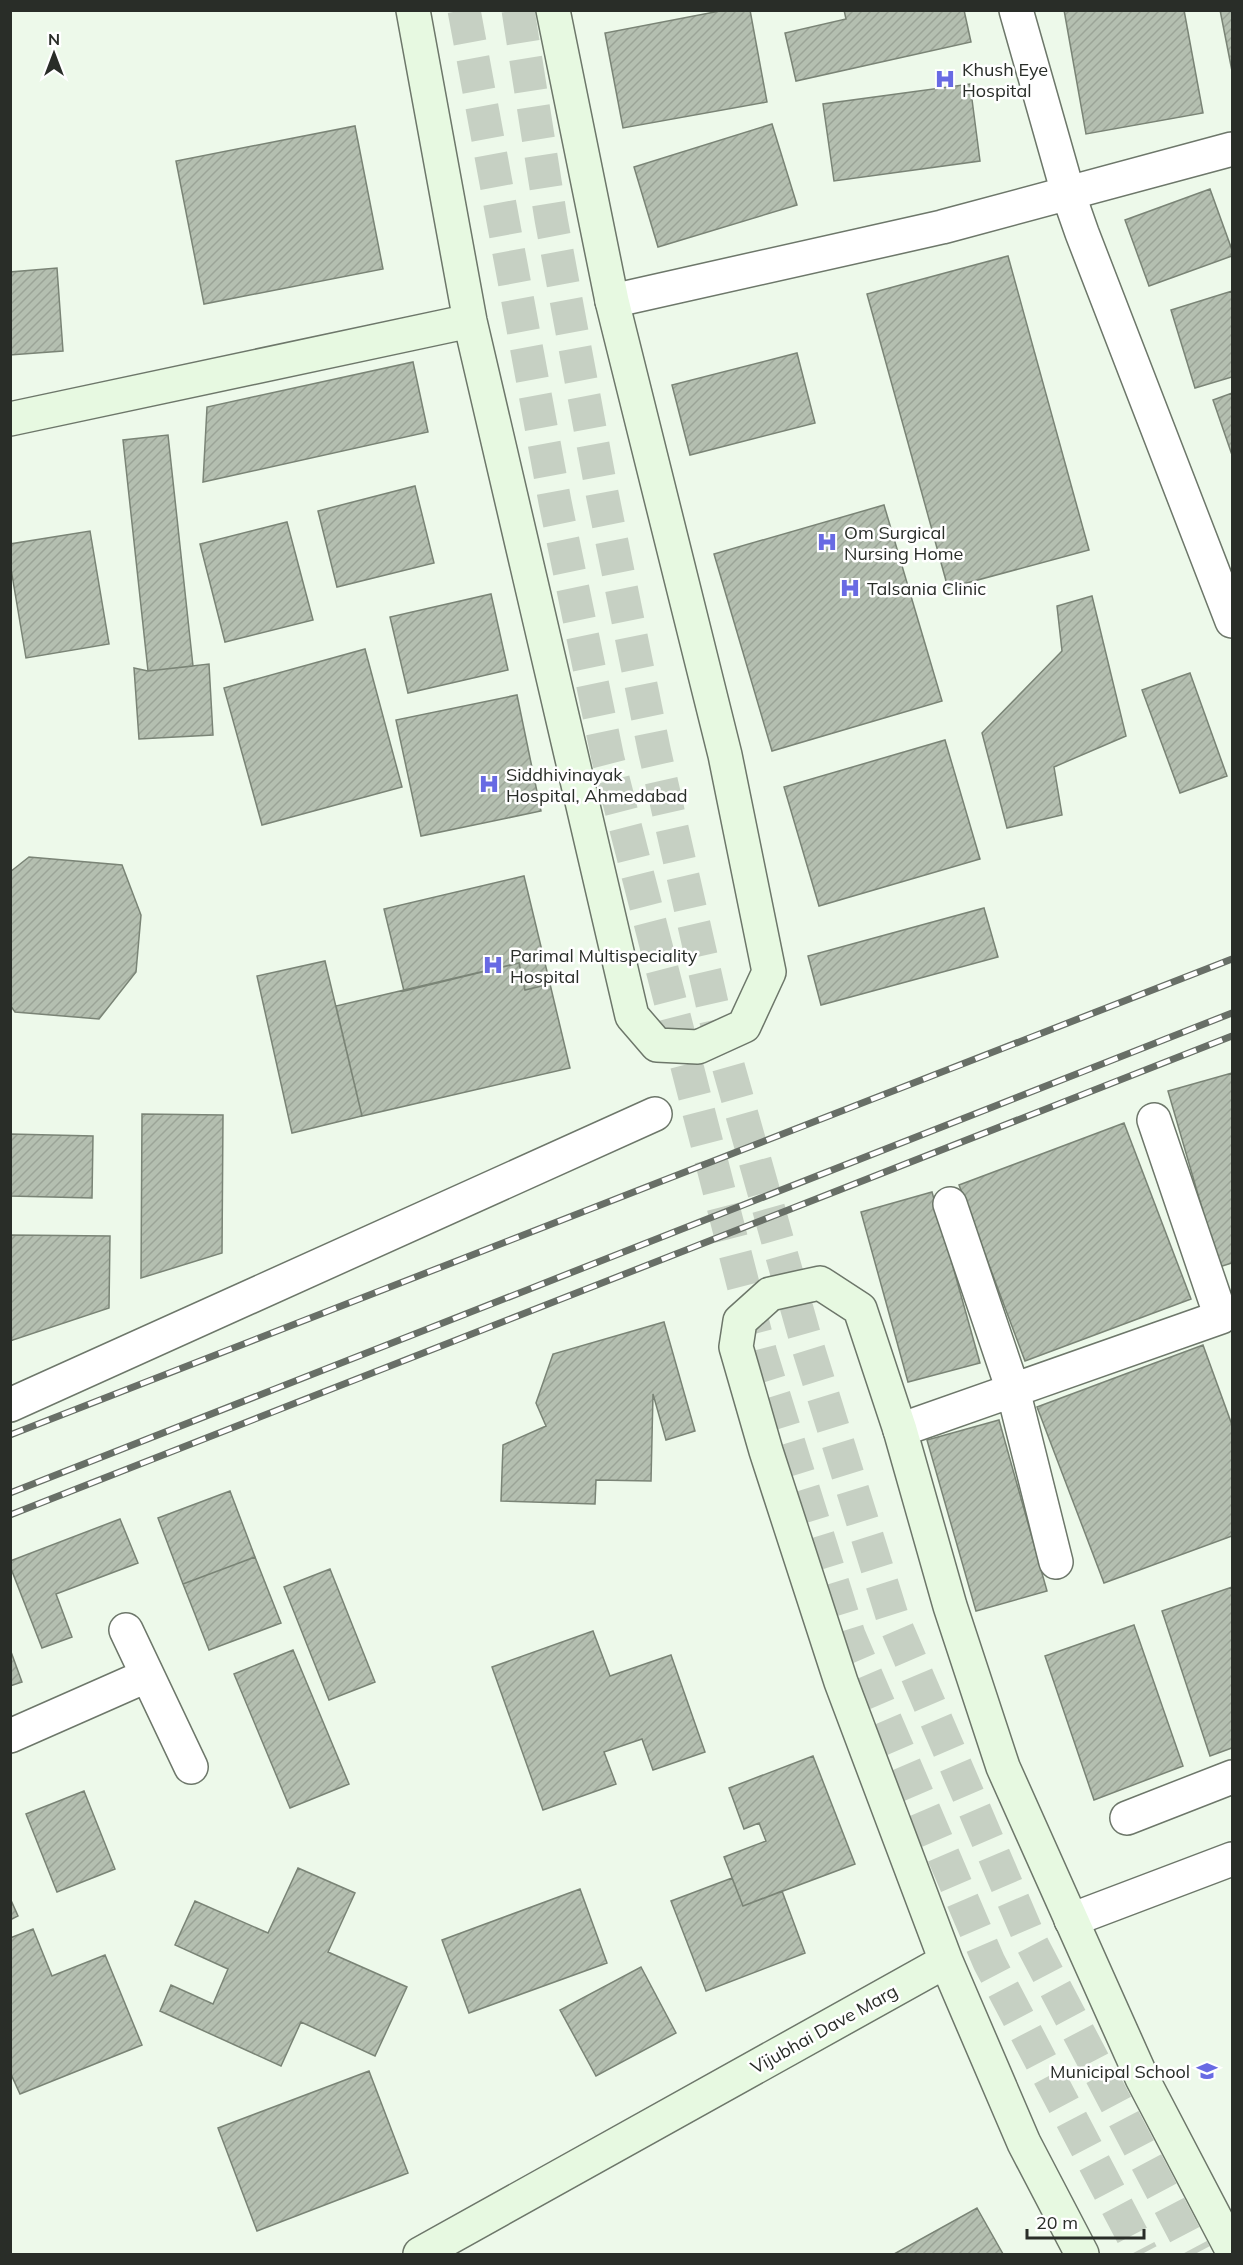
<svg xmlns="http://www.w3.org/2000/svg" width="1243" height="2265" font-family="Mulish,sans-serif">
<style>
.building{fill:url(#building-hatch);stroke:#7a8476;stroke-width:1.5}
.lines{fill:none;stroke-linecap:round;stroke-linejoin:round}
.primary-tunnel{stroke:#c6d0c3;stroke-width:33;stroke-dasharray:33 16;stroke-linecap:butt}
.street-casing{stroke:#6d776a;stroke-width:36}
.secondary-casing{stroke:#6d776a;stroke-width:36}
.street{stroke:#fff;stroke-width:33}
.secondary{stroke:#e7f9e1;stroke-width:33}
.rail-casing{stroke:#686f67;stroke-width:7}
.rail{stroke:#fff;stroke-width:4.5;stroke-dasharray:14;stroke-linecap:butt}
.labels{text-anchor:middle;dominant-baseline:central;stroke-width:5;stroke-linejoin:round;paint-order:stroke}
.poi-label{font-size:18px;fill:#292d28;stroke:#fff;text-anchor:start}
.street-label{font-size:18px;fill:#292d28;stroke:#fff}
</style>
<defs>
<pattern id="building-hatch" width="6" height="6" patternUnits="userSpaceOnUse" patternTransform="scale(1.5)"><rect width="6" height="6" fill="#b4bfb0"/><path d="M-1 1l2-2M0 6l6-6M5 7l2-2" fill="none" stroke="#9ba497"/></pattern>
</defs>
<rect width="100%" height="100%" fill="#edf9ea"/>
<path class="building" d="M 725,10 L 750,10 L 767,102 L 623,128 L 605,33 Z
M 844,10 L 964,10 L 971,42 L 796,81 L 785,33 L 846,19 Z
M 1064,10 L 1184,10 L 1203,113 L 1086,134 Z
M 1220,10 L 1232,10 L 1232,71 Z
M 970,84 L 980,161 L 834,181 L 823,104 Z
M 772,124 L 797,205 L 658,247 L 634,167 Z
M 355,126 L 383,269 L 204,304 L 176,161 Z
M 1210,189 L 1232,250 L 1232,256 L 1149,286 L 1125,220 Z
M 1008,256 L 1089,550 L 948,588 L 867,294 Z
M 57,268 L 63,351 L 10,355 L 10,272 Z
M 1232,291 L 1232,377 L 1195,388 L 1171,310 Z
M 797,353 L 815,423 L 690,455 L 672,385 Z
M 413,362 L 428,432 L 203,482 L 207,407 Z
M 1232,393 L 1232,455 L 1213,400 Z
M 168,435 L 193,666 L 148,671 L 123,440 Z
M 415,486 L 434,563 L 337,587 L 318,511 Z
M 884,505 L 942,701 L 772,751 L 714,554 Z
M 287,522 L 313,620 L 225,642 L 200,544 Z
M 90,531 L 109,644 L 26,658 L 10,563 L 10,544 Z
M 491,594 L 508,670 L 408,693 L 390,617 Z
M 1092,596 L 1126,736 L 1054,767 L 1062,815 L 1007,828 L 982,733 L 1062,651 L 1057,606 Z
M 365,649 L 402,787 L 262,825 L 224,688 Z
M 209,664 L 213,735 L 139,739 L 134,668 L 148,671 Z
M 1190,673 L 1227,776 L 1180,793 L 1142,690 Z
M 517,695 L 541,811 L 421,836 L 396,720 Z
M 945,740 L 980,859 L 819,906 L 784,787 Z
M 29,857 L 122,865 L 141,915 L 136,972 L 99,1019 L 15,1012 L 10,1005 L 10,872 Z
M 524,876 L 550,984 L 525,990 L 519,963 L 404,991 L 384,909 Z
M 984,908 L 998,957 L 821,1005 L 808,956 Z
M 325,961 L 362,1116 L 292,1133 L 257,976 Z
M 519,963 L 525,990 L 550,984 L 570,1068 L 362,1116 L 336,1006 Z
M 1232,1073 L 1232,1263 L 1219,1267 L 1168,1091 Z
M 142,1114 L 223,1115 L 222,1253 L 141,1278 Z
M 1124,1123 L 1191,1299 L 1025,1361 L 959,1185 Z
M 10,1134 L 93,1136 L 92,1198 L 10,1196 Z
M 932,1192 L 980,1363 L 908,1382 L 861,1212 Z
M 10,1235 L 110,1236 L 109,1308 L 10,1341 Z
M 664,1322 L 695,1431 L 666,1440 L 653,1394 L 651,1481 L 596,1480 L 595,1504 L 501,1501 L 503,1445 L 546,1426 L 536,1403 L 553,1354 Z
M 1203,1345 L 1232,1425 L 1232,1536 L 1104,1583 L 1037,1407 Z
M 999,1420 L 1047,1591 L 976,1611 L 927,1440 Z
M 230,1491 L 255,1557 L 183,1584 L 158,1518 Z
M 120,1519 L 138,1563 L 56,1594 L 72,1637 L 42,1648 L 10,1566 L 10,1561 Z
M 255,1557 L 281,1623 L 209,1650 L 183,1584 Z
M 330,1569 L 375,1682 L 329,1700 L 284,1587 Z
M 1232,1587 L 1232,1748 L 1210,1756 L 1162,1611 Z
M 1134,1625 L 1183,1766 L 1094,1800 L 1045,1656 Z
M 593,1631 L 610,1676 L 671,1655 L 705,1752 L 653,1770 L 642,1739 L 604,1752 L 616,1784 L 543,1810 L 492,1667 Z
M 10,1649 L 22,1682 L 10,1686 Z
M 293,1650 L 349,1784 L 290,1808 L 234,1674 Z
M 813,1756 L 855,1864 L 743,1906 L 724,1857 L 766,1841 L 759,1823 L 744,1829 L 729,1788 Z
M 84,1791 L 115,1869 L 57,1892 L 26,1814 Z
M 298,1868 L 355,1893 L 328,1952 L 407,1987 L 375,2056 L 301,2022 L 281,2066 L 160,2011 L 171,1985 L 213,2004 L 228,1969 L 175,1945 L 195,1901 L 268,1933 Z
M 732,1878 L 743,1906 L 782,1891 L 805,1953 L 706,1991 L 671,1901 Z
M 580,1889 L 607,1963 L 469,2013 L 442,1940 Z
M 10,1898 L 18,1916 L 10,1920 Z
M 33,1929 L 52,1976 L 105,1955 L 142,2045 L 20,2094 L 10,2072 L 10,1938 Z
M 641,1967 L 676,2033 L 596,2076 L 560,2010 Z
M 369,2071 L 408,2173 L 257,2231 L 218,2128 Z
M 977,2208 L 1003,2254 L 894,2254 Z"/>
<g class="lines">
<path class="primary-tunnel" d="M 464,10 L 555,502 L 608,759 L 761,1354 L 849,1635 L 989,1962 L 1142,2254
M 518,10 L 551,219 L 602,493 L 654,749 L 718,1030 L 806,1341 L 893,1619 L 1031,1942 L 1195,2254"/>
<g class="street-casing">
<path id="street" d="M 1016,10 L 1068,193 L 1082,233 L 1232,621
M 612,301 L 942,227 L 1232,149
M 950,1204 L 1013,1390 L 1056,1562
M 10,1405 L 655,1114
M 900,1430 L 1221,1317 L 1154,1120
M 126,1630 L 191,1767
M 10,1736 L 146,1676
M 1127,1818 L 1232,1777
M 1071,1920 L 1232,1859"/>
</g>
<g class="secondary-casing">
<path id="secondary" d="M 413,10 L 470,321 L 632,1016 L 657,1045 L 698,1047 L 744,1026 L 769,972 L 725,755 L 612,301 L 553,10
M 10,419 L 470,321
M 420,2254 L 946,1961
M 1082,2254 L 1024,2143 L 946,1961 L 841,1682 L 766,1451 L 736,1347 L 740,1321 L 770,1294 L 820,1283 L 860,1309 L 900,1430 L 950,1606 L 1003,1767 L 1142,2078 L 1232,2250"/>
</g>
<use href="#street" class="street"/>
<use href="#secondary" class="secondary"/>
<g class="rail-casing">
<path id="rail" d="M 10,1435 L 1232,959
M 10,1493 L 1232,1013
M 10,1515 L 1232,1036"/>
</g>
<use href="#rail" class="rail"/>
</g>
<defs>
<g id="hospital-bare" transform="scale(1.62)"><path d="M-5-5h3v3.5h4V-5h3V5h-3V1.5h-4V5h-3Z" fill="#686ae3" stroke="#fff" stroke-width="2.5" paint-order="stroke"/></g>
<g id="school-bare" transform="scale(1.62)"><path d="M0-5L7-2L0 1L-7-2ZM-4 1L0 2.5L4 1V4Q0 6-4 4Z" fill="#686ae3" stroke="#fff" stroke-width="2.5" paint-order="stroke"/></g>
</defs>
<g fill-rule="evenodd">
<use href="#hospital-bare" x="945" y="79"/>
<use href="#hospital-bare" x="827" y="542"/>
<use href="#hospital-bare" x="850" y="588"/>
<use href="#hospital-bare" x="489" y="784"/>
<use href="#hospital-bare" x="493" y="965"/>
<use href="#school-bare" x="1207" y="2071"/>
</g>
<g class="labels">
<g class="poi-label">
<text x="962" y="69">Khush Eye<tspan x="962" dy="21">Hospital</tspan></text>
<text x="844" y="532">Om Surgical<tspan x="844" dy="21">Nursing Home</tspan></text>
<text x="867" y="588">Talsania Clinic</text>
<text x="506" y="774">Siddhivinayak<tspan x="506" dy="21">Hospital, Ahmedabad</tspan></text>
<text x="510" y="955">Parimal Multispeciality<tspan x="510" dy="21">Hospital</tspan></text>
<text x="1190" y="2071" text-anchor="end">Municipal School</text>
</g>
<g class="street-label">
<text transform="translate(824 2029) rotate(-29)">Vijubhai Dave Marg</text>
</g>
</g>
<rect width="1243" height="2265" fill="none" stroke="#292d28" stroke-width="24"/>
<g transform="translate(54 54)" stroke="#ffffff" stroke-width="4.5" paint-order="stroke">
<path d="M0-4.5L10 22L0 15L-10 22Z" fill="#292d28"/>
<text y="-9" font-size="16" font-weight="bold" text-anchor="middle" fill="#292d28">N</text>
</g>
<path d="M1027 2229v9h117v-9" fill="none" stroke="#292d28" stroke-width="3"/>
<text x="1036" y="2229" font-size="18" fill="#292d28" stroke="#ffffff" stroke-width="4.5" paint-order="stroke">20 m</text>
</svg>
